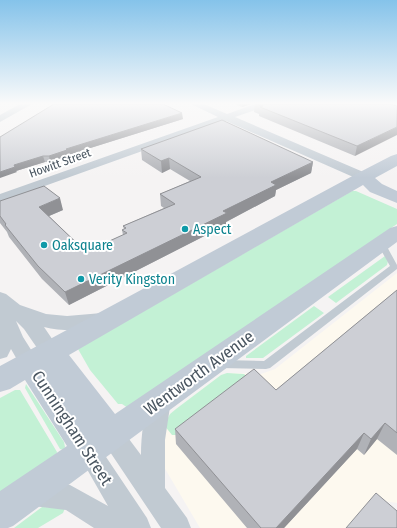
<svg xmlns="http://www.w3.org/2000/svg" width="397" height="528" font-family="'Fira Sans Condensed',sans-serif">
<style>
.commercial{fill:#fdf9ef}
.green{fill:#c3f1d5}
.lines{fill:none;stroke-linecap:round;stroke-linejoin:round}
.service{fill:#c1cad2;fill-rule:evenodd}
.minor{fill:#c1cad2;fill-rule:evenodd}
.secondary{fill:#c1cbd6;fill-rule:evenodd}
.wall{fill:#b0b2b7}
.shaded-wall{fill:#909195}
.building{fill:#cdcfd5;stroke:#909195}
.culture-dot{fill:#0f9aa8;stroke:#fff;stroke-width:1.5}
.labels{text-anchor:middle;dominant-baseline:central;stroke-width:4;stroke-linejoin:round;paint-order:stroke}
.far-street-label{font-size:12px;fill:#4a5661;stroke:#fff}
.culture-label{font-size:14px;fill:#0d838f;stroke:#fff;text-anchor:start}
.near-street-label{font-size:17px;fill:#4a5661;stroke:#fff}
</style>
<rect width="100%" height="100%" fill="#f5f3f3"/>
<path class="commercial" d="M 397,273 L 397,503 L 371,499 L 347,528 L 200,528 L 164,467 L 162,430 L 170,414 L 221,375 L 233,373 L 261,374 L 275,369 Z"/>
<path class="green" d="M 352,191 L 356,191 L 397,209 L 397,224 L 128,408 L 122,404 L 118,404 L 90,370 L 78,349 Z
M 385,256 L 388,261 L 387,265 L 336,303 L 328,297 Z
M 314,306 L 324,313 L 263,358 L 246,358 L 246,356 Z
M 227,373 L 244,374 L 250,379 L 178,435 L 172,435 L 164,425 L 170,414 L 176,409 L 221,375 Z
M 26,384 L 64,442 L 65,447 L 64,450 L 60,449 L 25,388 Z
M 15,390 L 20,390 L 57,452 L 56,457 L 0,496 L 0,398 Z
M 42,507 L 65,508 L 63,513 L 38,528 L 14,528 Z"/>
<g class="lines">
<path class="service" d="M 378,241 L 381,241 L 385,243 L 397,265 L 397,269 L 270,368 L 266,369 L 221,368 L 217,367 L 216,364 L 217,361 L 221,360 L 264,361 L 390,266 L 377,243 Z"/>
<path class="minor" d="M 20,104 L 32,104 L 0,122 L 0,115 Z
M 191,104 L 204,104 L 227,114 L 255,104 L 269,104 L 267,106 L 235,117 L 368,174 L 370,177 L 368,180 L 360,180 L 226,121 L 0,202 L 0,194 L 218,117 Z
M 0,292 L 6,294 L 20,305 L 46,314 L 67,316 L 102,313 L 108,315 L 111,320 L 108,325 C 89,331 64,332 44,327 L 61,352 L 58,358 L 51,360 L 44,358 L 24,329 L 16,321 L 23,337 L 40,364 L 37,370 L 30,372 L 23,370 L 11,349 L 7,357 L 0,359 Z
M 160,390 L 168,393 L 171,400 L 165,440 L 165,488 L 187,518 L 191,528 L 161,528 L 104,443 L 100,435 L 104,427 L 112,424 L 120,427 L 141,455 C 141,435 144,411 152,393 Z
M 88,439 L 96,442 L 147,518 L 151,528 L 94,528 L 66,510 L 33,506 L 24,502 L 20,493 L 24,484 L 33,480 L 70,485 L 108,506 L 76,450 L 80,442 Z"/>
<path class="secondary" d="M 397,154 L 397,166 L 375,178 L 382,184 L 397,191 L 397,203 L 370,192 L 363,185 L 69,355 L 115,414 L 390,228 L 397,226 L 397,242 L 13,526 L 8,528 L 0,528 L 0,491 L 67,446 L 25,380 L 10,389 L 0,392 L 0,366 L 358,173 L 391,156 Z"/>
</g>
<path class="wall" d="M 235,104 L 251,104 L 242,107 Z
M 255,104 L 390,104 L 355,156 L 259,116 L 259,114 L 254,112 Z
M 183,119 L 68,155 L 68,156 L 50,162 L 45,162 L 16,171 L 17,172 L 0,137 Z
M 141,149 L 313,162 L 311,173 L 276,190 L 275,196 L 226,222 L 226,225 L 69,305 L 42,279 L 9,237 L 7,232 L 0,223 L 0,201 L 63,210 L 49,216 L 84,250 L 94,248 L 123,235 L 122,230 L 124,229 L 123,226 L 164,208 L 161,206 L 160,194 L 190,181 L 170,169 L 162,173 L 142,160 Z
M 397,290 L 397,455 L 377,439 L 364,455 L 357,449 L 284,528 L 247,528 L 176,444 L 175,429 L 276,390 Z"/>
<path class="shaded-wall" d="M 243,104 L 251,104 L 242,107 Z
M 182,113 L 183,119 L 68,155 L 68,156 L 50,162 L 49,156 L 66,149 Z
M 397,127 L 397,135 L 355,156 L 357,146 Z
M 43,156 L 45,162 L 16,171 L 17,172 L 0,178 L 0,172 L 14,165 Z
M 169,158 L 170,169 L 162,173 L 161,161 Z
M 313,162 L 311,173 L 276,190 L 275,196 L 226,222 L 226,225 L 69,305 L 65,292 L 223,211 L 271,182 Z
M 60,198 L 63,210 L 42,219 L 39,207 Z
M 385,423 L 377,439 L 364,455 L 371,439 Z
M 364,433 L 357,449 L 284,528 L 276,528 Z"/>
<path class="building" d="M 54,104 L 163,104 L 182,113 L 66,149 L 67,150 L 49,156 L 43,156 L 14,165 L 15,167 L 0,172 L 0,137 Z
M 257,104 L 390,104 L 397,106 L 397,127 L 357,146 L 260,107 L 263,106 Z
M 222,120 L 313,162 L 271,182 L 276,185 L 223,211 L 227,213 L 65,292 L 38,266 L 5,225 L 6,224 L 0,216 L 0,201 L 44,186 L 60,198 L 39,207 L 84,250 L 92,246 L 94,248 L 127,233 L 122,230 L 126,228 L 123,226 L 175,204 L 160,194 L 201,177 L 169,158 L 161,161 L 141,149 Z
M 397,290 L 397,433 L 385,423 L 371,439 L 364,433 L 276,528 L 261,528 L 175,429 L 254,369 L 276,390 Z
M 376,493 L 397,511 L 397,528 L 346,528 Z"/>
<linearGradient id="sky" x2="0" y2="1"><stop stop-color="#85c3ea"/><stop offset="0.58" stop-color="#fafafa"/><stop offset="1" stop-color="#fafafa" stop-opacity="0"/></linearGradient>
<rect width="397" height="178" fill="url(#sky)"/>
<g class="culture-dot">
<circle cx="185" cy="229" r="4"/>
<circle cx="44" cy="245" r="4"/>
<circle cx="81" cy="279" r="4"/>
</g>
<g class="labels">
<g class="far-street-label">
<text transform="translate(60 163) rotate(-20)">Howitt Street</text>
</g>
<g class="culture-label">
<text x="193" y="229">Aspect</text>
<text x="52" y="245">Oaksquare</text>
<text x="89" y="279">Verity Kingston</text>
</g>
<g class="near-street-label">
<text transform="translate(199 373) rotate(-36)">Wentworth Avenue</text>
<text transform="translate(72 428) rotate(57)">Cunningham Street</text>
</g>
</g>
</svg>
